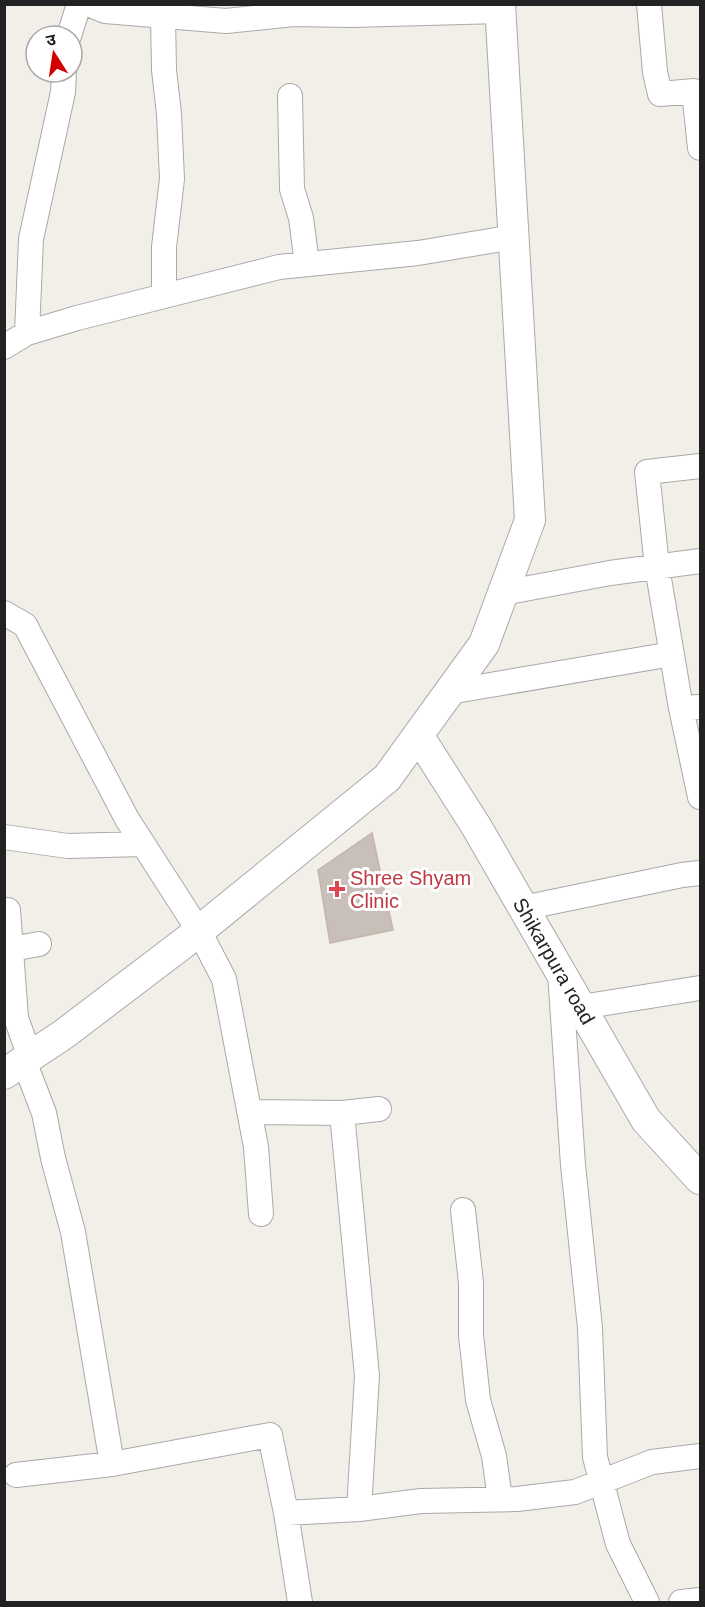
<svg xmlns="http://www.w3.org/2000/svg" width="705" height="1607" font-family="Helvetica,'Noto Sans Devanagari',sans-serif">
<style>
.building{fill:#c7bfb8;stroke:#c4b6ab;stroke-width:1.5}
.lines{fill:none;stroke-linecap:round;stroke-linejoin:round}
.minor-casing{stroke:#a9a9a9;stroke-width:26}
.tertiary-casing{stroke:#a9a9a9;stroke-width:32}
.minor{stroke:#fff;stroke-width:24}
.tertiary{stroke:#fff;stroke-width:30}
.health-dot{fill:#e0444e;stroke:#fff;stroke-width:2}
.labels{text-anchor:middle;dominant-baseline:central;stroke-width:6;stroke-linejoin:round;paint-order:stroke}
.health-label{font-size:20px;fill:#be3a42;stroke:#fff;text-anchor:start}
.street-label{font-size:20px;fill:#222;stroke:#fff}
</style>
<rect width="100%" height="100%" fill="#f2efe9"/>
<path class="building" d="M 372,833 L 393,930 L 330,943 L 318,870 Z"/>
<g class="lines">
<g class="minor-casing">
<path id="minor" d="M 88,4 L 105,11 L 226,21 L 293,14 L 351,15 L 501,11
M 649,4 L 655,72 L 660,94 L 694,91 L 700,148
M 163,17 L 164,70 L 169,114 L 172,179 L 164,247 L 164,296
M 69,36 L 79,4
M 290,96 L 292,189 L 301,218 L 307,264
M 27,333 L 31,239 L 63,92 L 64,72
M 4,347 L 27,333 L 77,318 L 279,267 L 418,253 L 514,237
M 700,466 L 647,472 L 657,567 L 681,708 L 700,707
M 503,593 L 610,573 L 700,561
M 4,613 L 25,625 L 127,819 L 199,931 L 224,979 L 256,1147 L 261,1214
M 449,692 L 672,654
M 681,708 L 700,797
M 4,837 L 68,846 L 143,844
M 523,908 L 682,875 L 700,873
M 8,910 L 16,1018 L 30,1057
M 11,949 L 39,944
M 560,973 L 573,1165 L 590,1328 L 595,1457 L 618,1544 L 647,1602
M 581,1007 L 700,988
M 24,1061 L 44,1113 L 53,1158 L 73,1232 L 112,1464
M 250,1112 L 342,1113 L 379,1109
M 463,1210 L 471,1283 L 471,1335 L 478,1400 L 494,1456 L 500,1499
M 16,1475 L 112,1464 L 270,1435 L 286,1513 L 300,1602
M 359,1509 L 421,1501 L 517,1499 L 575,1492 L 652,1462 L 700,1456
M 286,1513 L 359,1509 L 367,1376 L 342,1113
M 681,1602 L 700,1600"/>
</g>
<g class="tertiary-casing">
<path id="tertiary" d="M 418,735 L 476,826 L 646,1120 L 700,1179
M 4,1074 L 64,1034 L 189,939 L 387,778 L 484,644 L 530,520 L 500,4"/>
</g>
<use href="#minor" class="minor"/>
<use href="#tertiary" class="tertiary"/>
</g>
<path class="health-dot" d="M334 880h6v6h6v6h-6v6h-6v-6h-6v-6h6z"/>
<g class="labels">
<g class="health-label">
<text x="350" y="878">Shree Shyam<tspan x="350" dy="23">Clinic</tspan></text>
</g>
<g class="street-label">
<text transform="translate(554 961) rotate(60)">Shikarpura road</text>
</g>
</g>
<rect width="705" height="1607" fill="none" stroke="#222222" stroke-width="12"/>
<g transform="translate(54 54) rotate(348)"><circle r="28" fill="#ffffff" stroke="#a7a7a7" stroke-width="1.5"/>
<path d="M0-4.5L10 22L0 15L-10 22Z" fill="#d40000"/>
<text y="-9" font-size="16" font-weight="bold" text-anchor="middle" fill="#222222">उ</text>
</g>
</svg>
